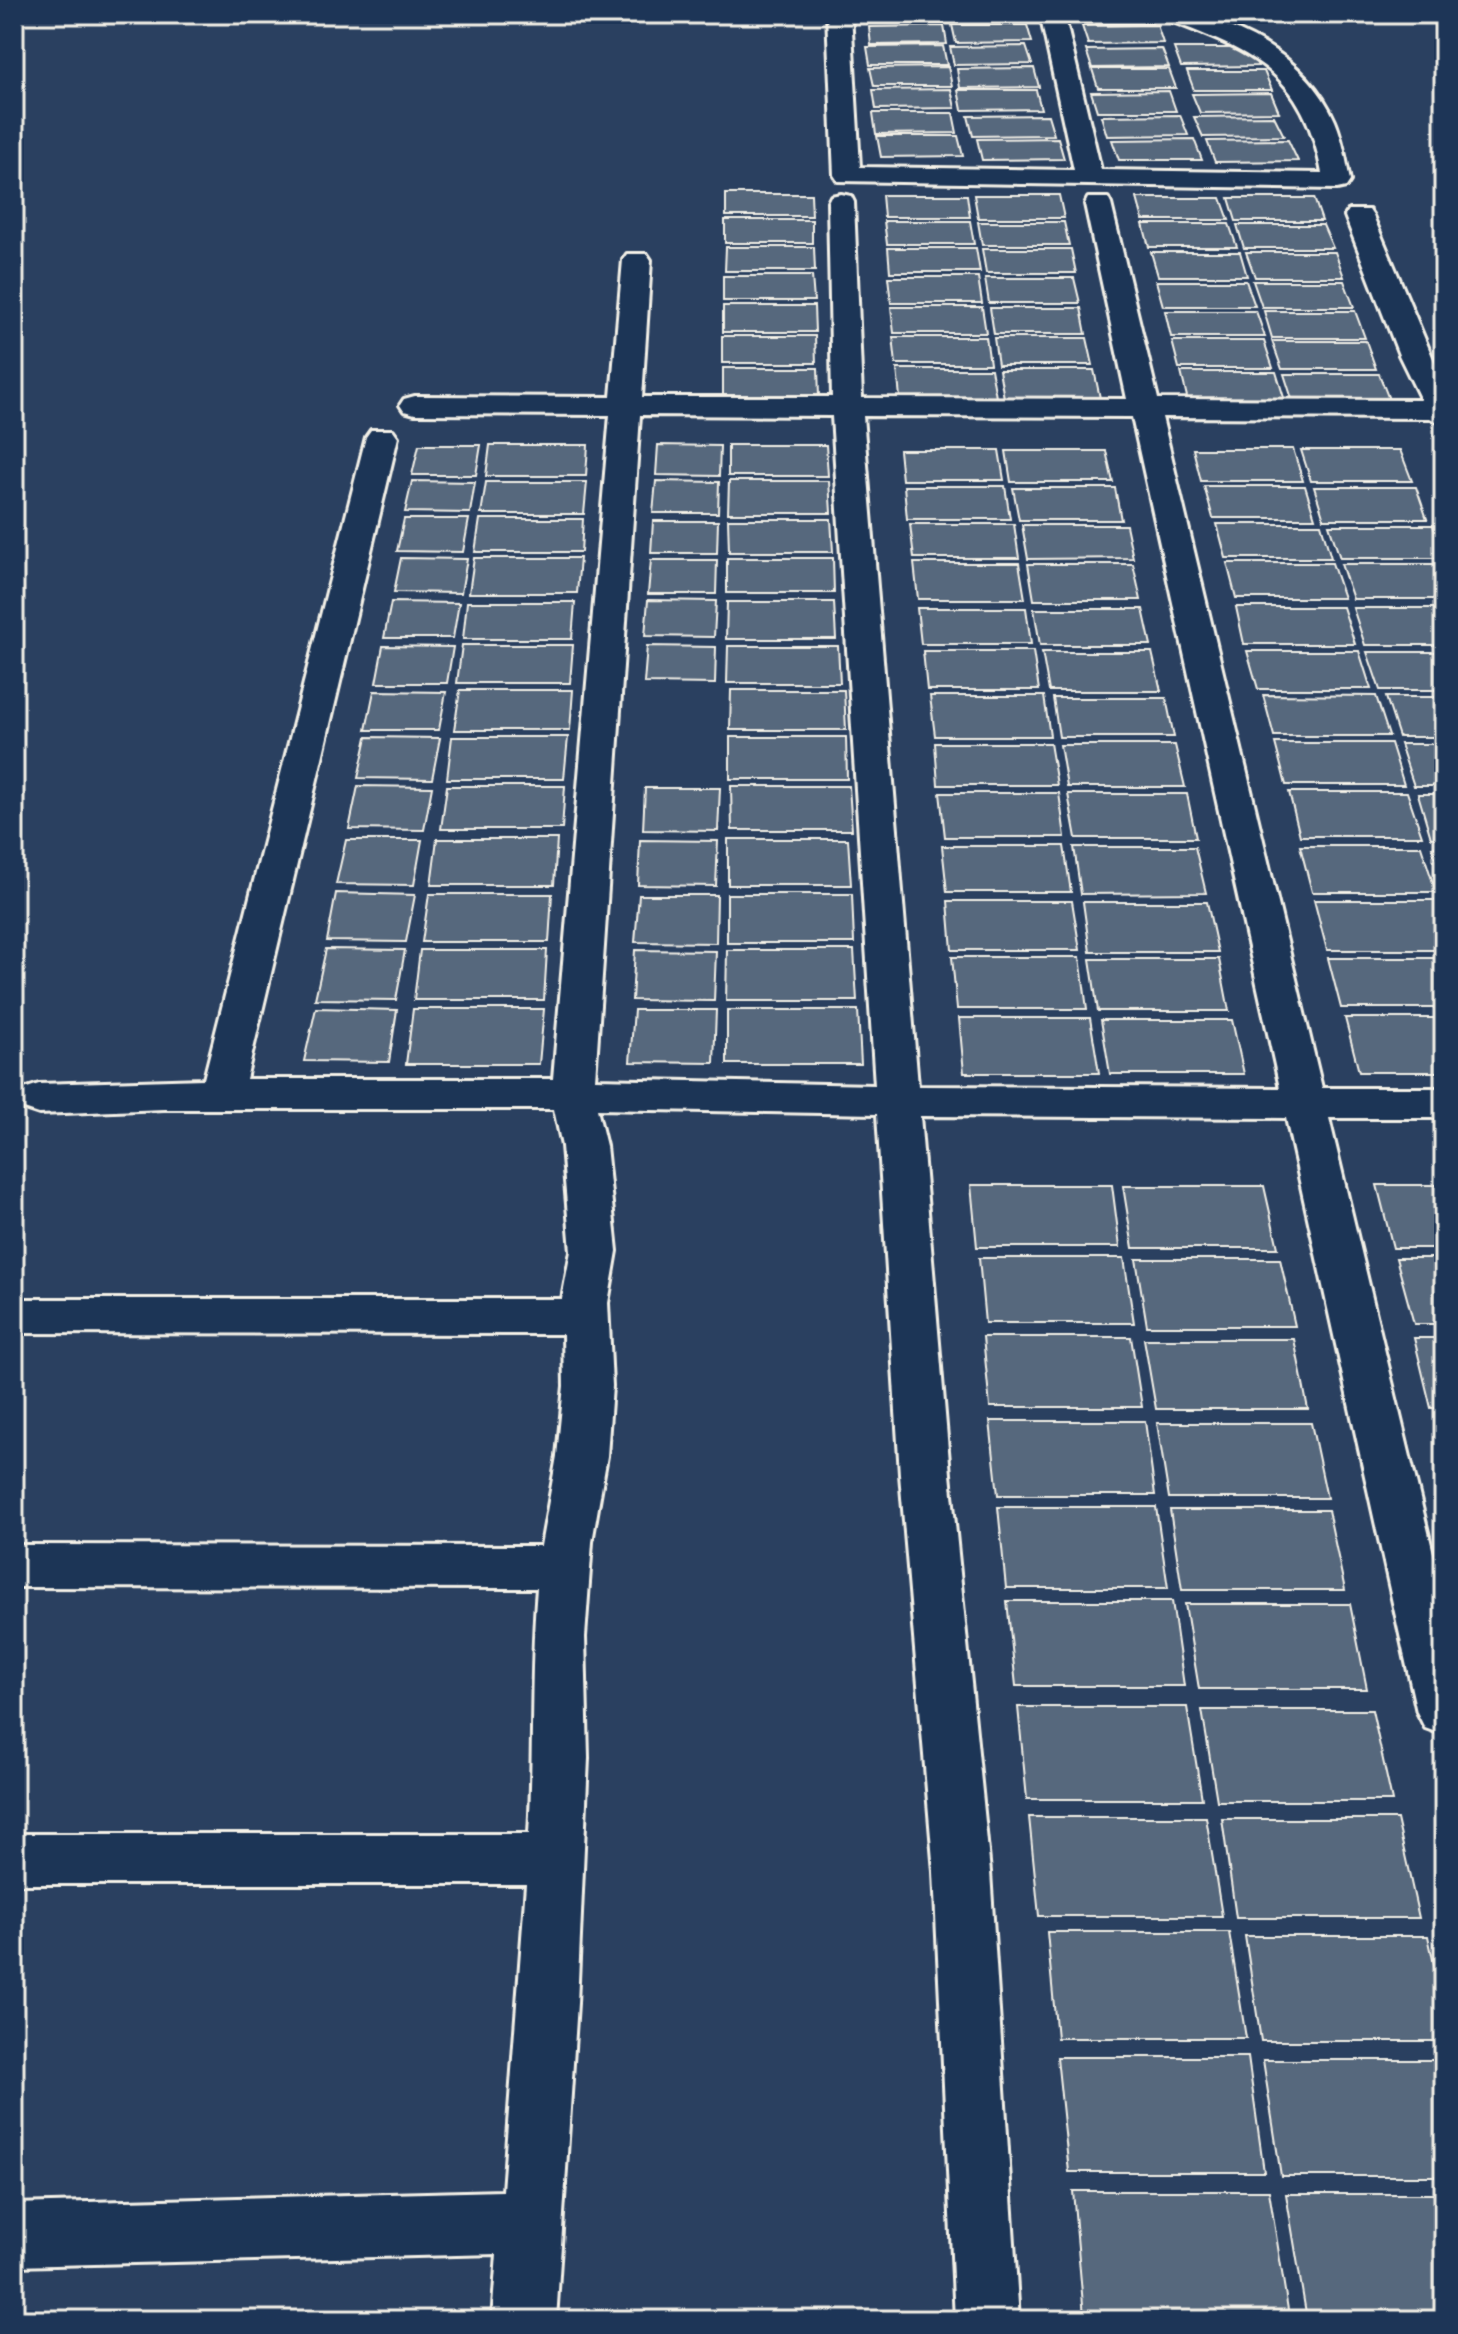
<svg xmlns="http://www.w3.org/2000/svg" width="1458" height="2334" font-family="Itim,sans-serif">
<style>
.building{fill:#56677d;stroke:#f4f1e8;stroke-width:2}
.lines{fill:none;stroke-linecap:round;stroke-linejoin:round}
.minor-casing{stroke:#f4f1e8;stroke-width:6}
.minor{fill:#1d3557;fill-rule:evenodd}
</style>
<rect width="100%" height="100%" fill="#2a4060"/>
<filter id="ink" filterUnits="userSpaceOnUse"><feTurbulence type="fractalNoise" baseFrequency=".0125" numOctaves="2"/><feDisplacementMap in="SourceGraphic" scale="16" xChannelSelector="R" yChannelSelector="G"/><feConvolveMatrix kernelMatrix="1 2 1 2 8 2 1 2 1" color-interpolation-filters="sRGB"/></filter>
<g filter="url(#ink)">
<path class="building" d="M 867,14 L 941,14 L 943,22 L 868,23 Z
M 950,14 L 1024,14 L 1026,22 L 952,23 Z
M 1074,14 L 1148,14 L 1152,23 L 1077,24 Z
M 952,25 L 1027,25 L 1032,42 L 956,43 Z
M 1157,25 L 1163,43 L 1088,44 L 1082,26 Z
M 944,26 L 947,44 L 871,45 L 869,27 Z
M 943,46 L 947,65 L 870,65 L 867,47 Z
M 1026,46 L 1032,64 L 954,65 L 950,47 Z
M 1174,48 L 1250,48 L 1258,66 L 1181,67 Z
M 1162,49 L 1169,67 L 1092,68 L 1086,50 Z
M 948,67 L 952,86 L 874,86 L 870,68 Z
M 1034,68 L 1039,87 L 960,88 L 957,69 Z
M 1092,69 L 1169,69 L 1176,88 L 1098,88 Z
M 1187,71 L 1264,71 L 1272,90 L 1194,90 Z
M 951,89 L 955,108 L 876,109 L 873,90 Z
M 958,90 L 1036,90 L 1041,109 L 962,110 Z
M 1169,91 L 1176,111 L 1097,111 L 1091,92 Z
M 1271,93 L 1279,112 L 1200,113 L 1192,94 Z
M 873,113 L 953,113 L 957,133 L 876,134 Z
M 1048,115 L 1054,135 L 973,136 L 968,116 Z
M 1180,115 L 1188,135 L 1107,136 L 1101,116 Z
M 1274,116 L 1284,136 L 1203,137 L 1194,117 Z
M 877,136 L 958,136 L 963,156 L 881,157 Z
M 1058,138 L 1064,159 L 982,160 L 977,139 Z
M 1194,139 L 1202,160 L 1119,160 L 1112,140 Z
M 1288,140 L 1298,161 L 1215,162 L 1207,141 Z
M 726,194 L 811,194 L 812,216 L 726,216 Z
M 882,195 L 967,195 L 970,217 L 884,217 Z
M 974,195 L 1059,195 L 1064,218 L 978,218 Z
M 1137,198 L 1221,198 L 1229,220 L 1143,220 Z
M 1229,198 L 1314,198 L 1322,221 L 1236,221 Z
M 725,220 L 812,220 L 812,243 L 725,243 Z
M 884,221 L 970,221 L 974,244 L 887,244 Z
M 978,222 L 1064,222 L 1069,245 L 982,245 Z
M 1143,224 L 1229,224 L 1237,247 L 1149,247 Z
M 1237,225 L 1323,225 L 1333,248 L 1244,248 Z
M 726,247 L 814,247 L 815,271 L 725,271 Z
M 888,248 L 976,248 L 980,272 L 890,272 Z
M 982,249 L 1071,249 L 1076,273 L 986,273 Z
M 1151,252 L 1240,252 L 1247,276 L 1158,276 Z
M 1246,252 L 1335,252 L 1344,277 L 1255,277 Z
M 723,276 L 812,276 L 814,301 L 723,301 Z
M 888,277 L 978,277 L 982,303 L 891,303 Z
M 985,278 L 1074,278 L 1080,303 L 989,303 Z
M 1156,281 L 1246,281 L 1255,306 L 1163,306 Z
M 1253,281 L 1344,281 L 1354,307 L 1262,307 Z
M 723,306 L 814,306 L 815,332 L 723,332 Z
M 891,307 L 982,307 L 986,333 L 894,333 Z
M 990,308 L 1081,308 L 1086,334 L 994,334 Z
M 1165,311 L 1256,311 L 1265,337 L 1171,337 Z
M 1264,311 L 1355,311 L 1365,338 L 1272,338 Z
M 722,336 L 815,336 L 816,363 L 722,363 Z
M 893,337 L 986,337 L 990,364 L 896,364 Z
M 994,338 L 1087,338 L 1093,365 L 998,365 Z
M 1172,341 L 1264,341 L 1273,368 L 1179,368 Z
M 1272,341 L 1366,341 L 1376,369 L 1282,369 Z
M 723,368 L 818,368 L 819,396 L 723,396 Z
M 897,369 L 991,369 L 996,397 L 900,397 Z
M 999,370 L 1094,370 L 1100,398 L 1004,398 Z
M 1181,372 L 1276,372 L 1285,401 L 1188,401 Z
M 1284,374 L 1379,374 L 1390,402 L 1293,402 Z
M 419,445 L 481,445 L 476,475 L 412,475 Z
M 490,445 L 588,445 L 586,476 L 486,476 Z
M 658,445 L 720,446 L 719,476 L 656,475 Z
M 728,445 L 826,445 L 828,476 L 728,476 Z
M 1193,449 L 1293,449 L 1303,481 L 1201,481 Z
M 899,450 L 999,450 L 1004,480 L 902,480 Z
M 1301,450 L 1400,450 L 1412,481 L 1311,481 Z
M 1006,451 L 1106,451 L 1113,482 L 1011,482 Z
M 412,481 L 475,482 L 470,513 L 405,512 Z
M 656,481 L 719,482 L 718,513 L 653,513 Z
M 729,481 L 829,481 L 831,513 L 728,513 Z
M 486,482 L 587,482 L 584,514 L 481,514 Z
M 904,486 L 1005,486 L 1010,519 L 907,519 Z
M 1204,486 L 1305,486 L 1315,518 L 1213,518 Z
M 1314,487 L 1416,487 L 1427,519 L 1324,519 Z
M 1013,488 L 1115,488 L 1121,520 L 1019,520 Z
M 404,519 L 469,519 L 463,552 L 397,551 Z
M 480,519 L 583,519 L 581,552 L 475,552 Z
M 728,519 L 831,519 L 833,552 L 729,552 Z
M 653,521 L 718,521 L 717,553 L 651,553 Z
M 910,524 L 1014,524 L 1019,558 L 914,558 Z
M 1217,524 L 1321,524 L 1331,558 L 1226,558 Z
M 1022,525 L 1126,525 L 1133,558 L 1028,559 Z
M 1329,525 L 1433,525 L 1444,558 L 1340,558 Z
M 401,558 L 467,559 L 461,593 L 394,592 Z
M 474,558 L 580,558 L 577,593 L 469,593 Z
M 727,558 L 833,558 L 834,593 L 727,593 Z
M 651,560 L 717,560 L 716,594 L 648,594 Z
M 914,563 L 1019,563 L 1025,599 L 918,599 Z
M 1227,563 L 1332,563 L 1344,598 L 1236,598 Z
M 1028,564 L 1133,564 L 1141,600 L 1034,600 Z
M 1341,564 L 1444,564 L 1444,599 L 1353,599 Z
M 648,600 L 716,601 L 714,637 L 645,636 Z
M 391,602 L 459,603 L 453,638 L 384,638 Z
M 467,602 L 575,602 L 572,639 L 463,639 Z
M 727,602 L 834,602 L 836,639 L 726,639 Z
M 1236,607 L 1343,607 L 1355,644 L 1244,644 Z
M 917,608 L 1026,608 L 1031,644 L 921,644 Z
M 1353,608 L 1444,608 L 1444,645 L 1365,645 Z
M 1034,609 L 1143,609 L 1151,645 L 1040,645 Z
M 462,645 L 573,645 L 570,683 L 457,683 Z
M 383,646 L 453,647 L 447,683 L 376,683 Z
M 647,646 L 716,647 L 715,684 L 644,683 Z
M 728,646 L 838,646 L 840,683 L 727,683 Z
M 923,651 L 1033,651 L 1039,690 L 927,690 Z
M 1247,651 L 1359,651 L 1371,689 L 1258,689 Z
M 1042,652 L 1152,652 L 1161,691 L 1049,691 Z
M 1367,652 L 1444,652 L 1444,690 L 1380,690 Z
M 460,690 L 573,690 L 570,730 L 454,730 Z
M 731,690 L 844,690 L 846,730 L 730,730 Z
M 374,691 L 446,692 L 439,730 L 366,730 Z
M 1263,695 L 1376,696 L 1389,736 L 1274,736 Z
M 930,696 L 1044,696 L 1050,736 L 935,736 Z
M 1386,697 L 1444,697 L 1444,737 L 1399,737 Z
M 1053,698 L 1166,698 L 1174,737 L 1059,737 Z
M 367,737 L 440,738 L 432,779 L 358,778 Z
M 452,737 L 568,737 L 564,779 L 447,779 Z
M 730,737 L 846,737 L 847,779 L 730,779 Z
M 935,743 L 1050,743 L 1057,785 L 938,785 Z
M 1275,743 L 1391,743 L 1404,785 L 1286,785 Z
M 1400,744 L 1444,744 L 1444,786 L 1414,786 Z
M 1060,745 L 1175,745 L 1185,787 L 1067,787 Z
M 358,786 L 432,787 L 424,830 L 349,829 Z
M 447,786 L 565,786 L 562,829 L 441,829 Z
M 731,786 L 849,786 L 852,830 L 732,830 Z
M 645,788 L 720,788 L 718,831 L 643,830 Z
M 1289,792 L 1407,792 L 1422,836 L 1300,836 Z
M 940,793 L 1059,793 L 1065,837 L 945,837 Z
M 1068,794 L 1187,794 L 1196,838 L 1076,838 Z
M 1418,794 L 1444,794 L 1444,838 L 1431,838 Z
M 437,839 L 557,839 L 554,885 L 431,885 Z
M 728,839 L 848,839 L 851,885 L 728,885 Z
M 346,840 L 422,840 L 414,885 L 336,884 Z
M 640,840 L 718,841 L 716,886 L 638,885 Z
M 942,846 L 1064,846 L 1071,892 L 947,892 Z
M 1300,846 L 1421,846 L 1436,892 L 1312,892 Z
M 1074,847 L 1195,847 L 1206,893 L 1081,894 Z
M 1432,847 L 1444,847 L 1444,884 Z
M 336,893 L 415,895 L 406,942 L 327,941 Z
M 429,894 L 552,894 L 549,942 L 422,942 Z
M 727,894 L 852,894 L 854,943 L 727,943 Z
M 639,895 L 717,895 L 716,943 L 635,942 Z
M 1314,900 L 1439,900 L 1444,917 L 1444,950 L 1327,950 Z
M 948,901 L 1072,901 L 1080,950 L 952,950 Z
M 1083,902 L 1207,902 L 1218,952 L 1090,952 Z
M 326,949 L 405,950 L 396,1000 L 315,999 Z
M 420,950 L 547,950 L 544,1000 L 414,1000 Z
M 635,950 L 716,951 L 714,1001 L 632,1000 Z
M 727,950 L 854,950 L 857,1001 L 726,1001 Z
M 952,957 L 1080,957 L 1087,1009 L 957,1009 Z
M 1328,958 L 1444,958 L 1444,1008 L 1341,1008 Z
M 1090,959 L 1219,959 L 1229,1011 L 1098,1011 Z
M 316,1008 L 397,1010 L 389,1062 L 304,1061 Z
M 413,1009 L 544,1009 L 539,1064 L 406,1064 Z
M 634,1010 L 716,1010 L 714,1063 L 630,1062 Z
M 727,1010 L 858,1010 L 861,1064 L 727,1064 Z
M 959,1018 L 1090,1018 L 1099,1073 L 964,1073 Z
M 1345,1018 L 1444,1018 L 1444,1072 L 1359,1072 Z
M 1101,1020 L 1232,1020 L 1244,1074 L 1110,1074 Z
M 971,1185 L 1112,1185 L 1120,1247 L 977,1247 Z
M 1377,1185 L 1444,1185 L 1444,1248 L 1393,1248 Z
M 1123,1186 L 1264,1186 L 1278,1248 L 1133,1248 Z
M 979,1258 L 1124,1258 L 1134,1323 L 985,1323 Z
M 1396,1258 L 1444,1258 L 1444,1324 L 1414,1324 Z
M 1136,1259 L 1280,1259 L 1295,1326 L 1147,1326 Z
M 983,1337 L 1131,1337 L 1142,1407 L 990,1407 Z
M 1414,1338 L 1444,1338 L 1444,1408 L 1431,1408 Z
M 1144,1339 L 1294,1339 L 1308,1409 L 1156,1409 Z
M 990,1421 L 1145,1421 L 1155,1495 L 998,1495 Z
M 1435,1421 L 1444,1421 L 1444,1456 Z
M 1157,1423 L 1311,1423 L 1327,1498 L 1169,1498 Z
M 998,1507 L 1156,1507 L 1168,1588 L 1006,1588 Z
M 1170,1510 L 1328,1510 L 1345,1590 L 1182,1590 Z
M 1007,1601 L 1172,1601 L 1184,1686 L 1016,1686 Z
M 1185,1604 L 1350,1604 L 1367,1689 L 1199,1689 Z
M 1018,1707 L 1187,1707 L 1202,1799 L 1027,1799 Z
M 1202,1710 L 1372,1710 L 1392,1801 L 1217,1801 Z
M 1029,1817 L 1206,1817 L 1222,1916 L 1039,1916 Z
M 1222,1819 L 1397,1819 L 1419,1918 L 1236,1918 Z
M 1047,1932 L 1229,1932 L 1246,2038 L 1057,2038 Z
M 1245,1936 L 1428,1936 L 1444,2011 L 1444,2041 L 1261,2041 Z
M 1057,2057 L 1248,2057 L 1264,2172 L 1069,2172 Z
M 1263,2060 L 1444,2060 L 1444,2176 L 1281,2176 Z
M 1073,2191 L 1269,2191 L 1289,2316 L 1084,2316 Z
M 1286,2194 L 1444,2194 L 1444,2319 L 1307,2319 Z"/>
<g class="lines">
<g class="minor-casing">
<path id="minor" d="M 827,14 L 851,14 L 860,167 L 1074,170 L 1040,14 L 1064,14 L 1101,170 L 1322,173 C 1303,71 1254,53 1165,19 L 1161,14 C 1230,14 1307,56 1335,121 C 1343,140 1346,161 1350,181 L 1346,187 L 1337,189 L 838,181 L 834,175 Z
M 841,194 L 851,196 L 854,202 L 862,398 L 1127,399 L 1085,204 L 1088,198 L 1108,198 L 1111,204 L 1158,399 L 1421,400 L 1399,355 L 1345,216 L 1349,210 L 1369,210 L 1373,216 L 1444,385 L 1444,425 L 1430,418 L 1162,417 L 1322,1088 L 1444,1088 L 1444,1118 L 1329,1118 L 1444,1599 L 1444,1735 L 1425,1728 L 1417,1712 L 1286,1118 L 920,1116 L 950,1474 L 990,1872 L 1019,2320 L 955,2320 L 934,1872 L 900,1474 L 877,1114 L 597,1109 L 606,1146 L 617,1251 L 608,1303 L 612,1386 L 607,1456 L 592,1542 L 585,1637 L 588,1758 L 577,2003 L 556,2320 L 492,2320 L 497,2254 L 14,2266 L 14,2204 L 503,2191 L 526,1884 L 14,1884 L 14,1834 L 529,1834 C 534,1752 530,1670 537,1588 L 14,1587 L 14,1545 L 541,1546 L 557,1456 L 564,1386 L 563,1334 L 14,1333 L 14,1299 L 562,1299 L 571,1251 L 562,1146 L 554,1109 L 164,1109 L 39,1114 L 24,1109 L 18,1099 L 24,1089 L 39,1084 L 204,1079 L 366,437 L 371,430 L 393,430 L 398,437 L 246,1079 L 553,1079 L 610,415 L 415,414 L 404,411 L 400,405 L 404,399 L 415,396 L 611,397 L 623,260 L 627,254 L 647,254 L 651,260 L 642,397 L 832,397 L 828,202 L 831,196 ZM 640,415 L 832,416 L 875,1085 L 595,1079 ZM 863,416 L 1132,417 L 1280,1088 L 918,1086 Z"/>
</g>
<use href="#minor" class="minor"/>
</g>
</g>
<rect width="1458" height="2334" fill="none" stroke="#1d3557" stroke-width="48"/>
<rect x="24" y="24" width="1410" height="2286" fill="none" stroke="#f4f1e8" stroke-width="3" filter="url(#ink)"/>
</svg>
